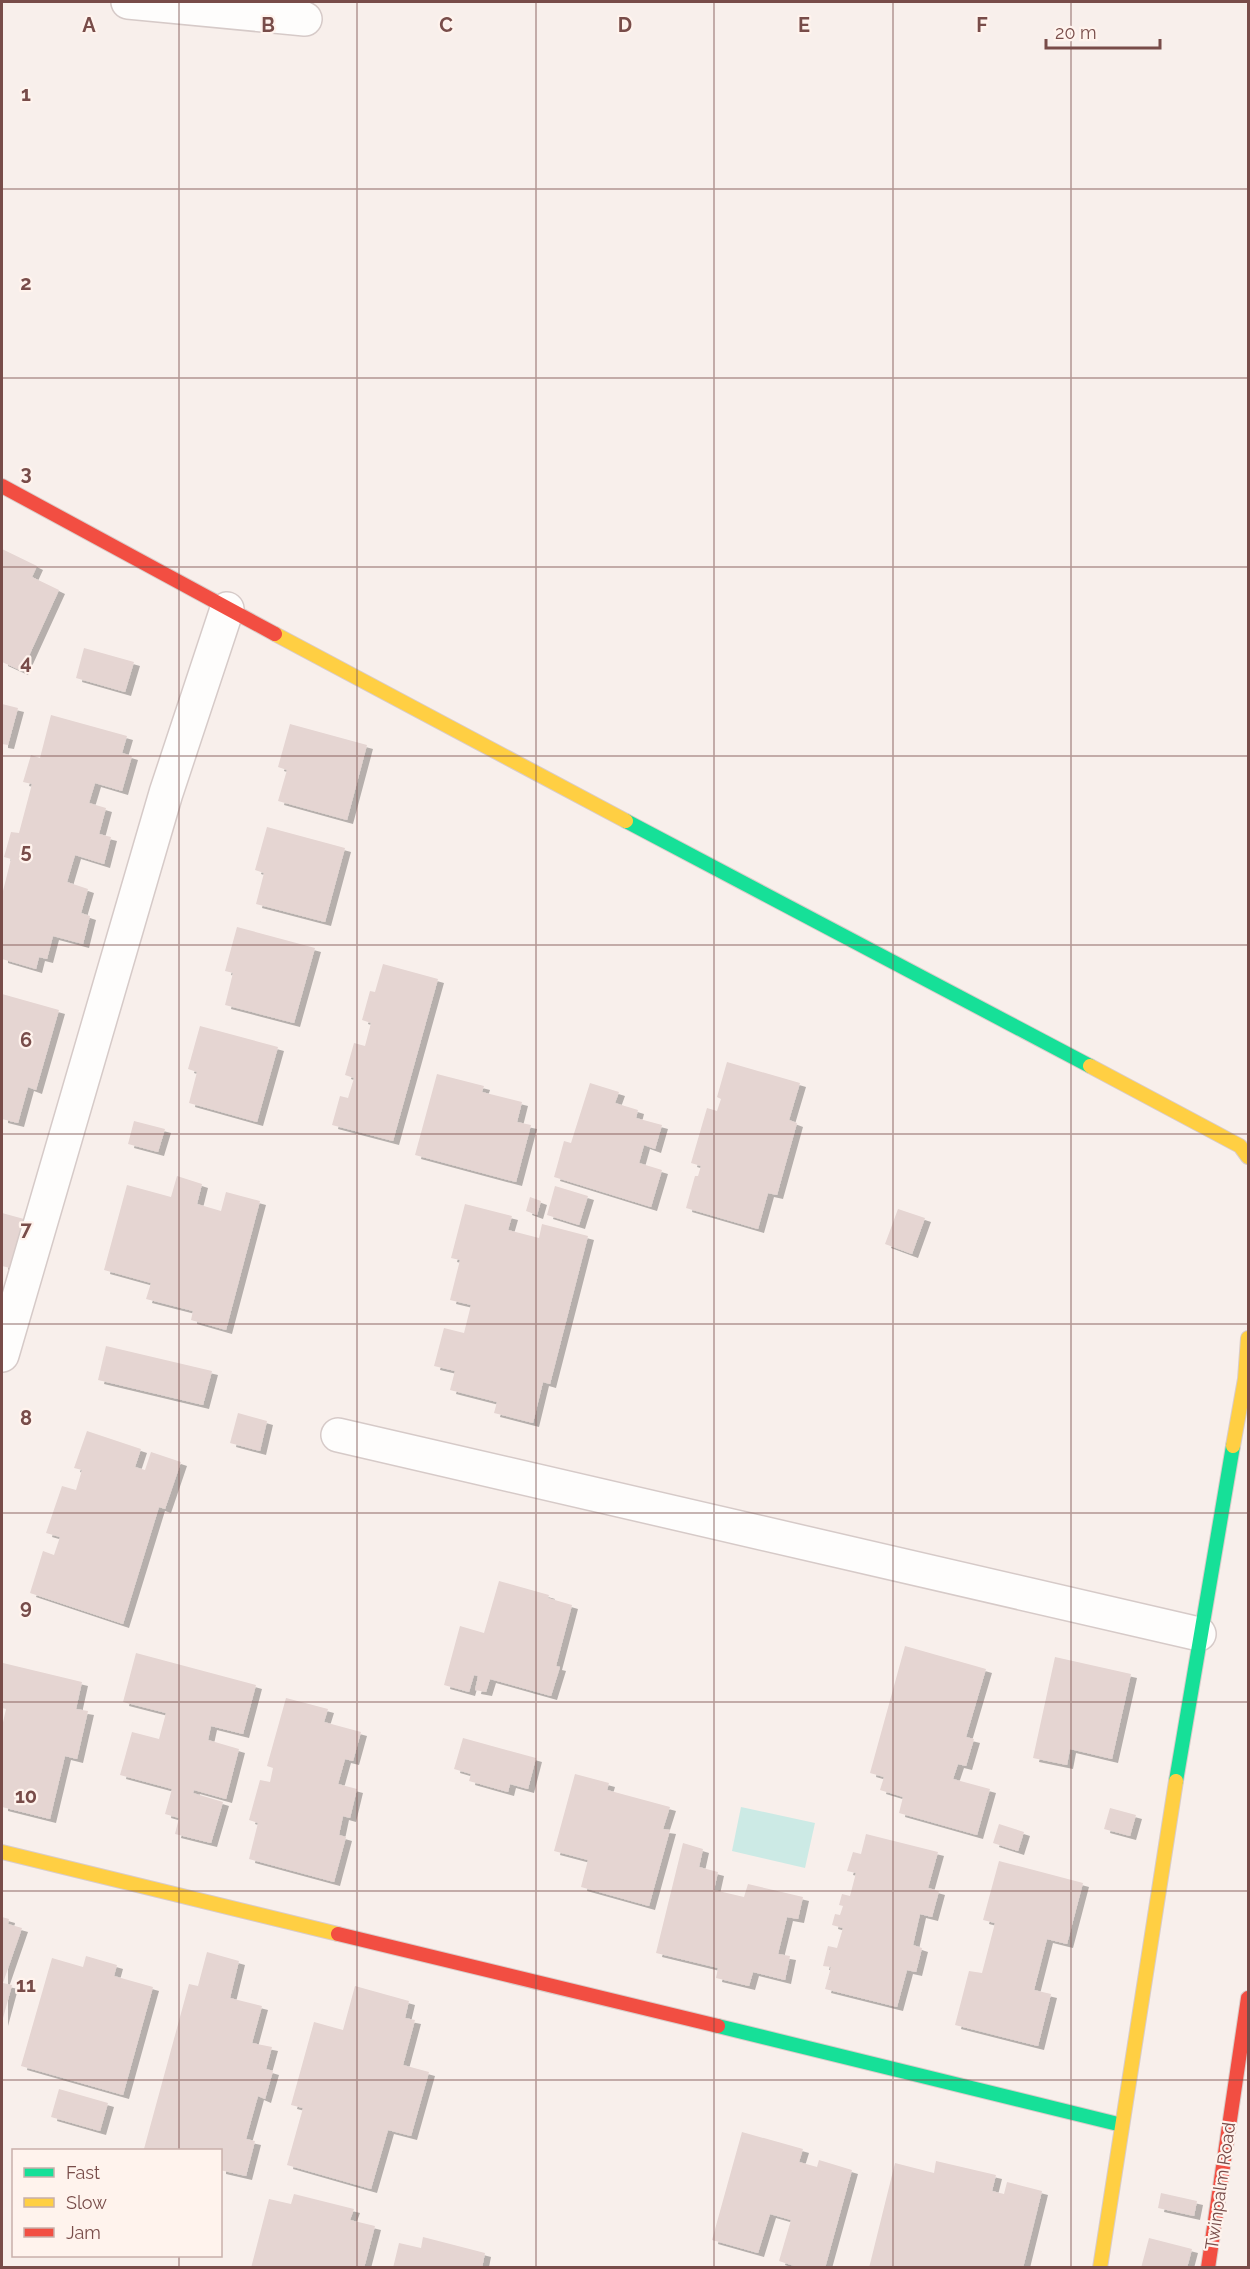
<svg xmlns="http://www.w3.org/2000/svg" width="1250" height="2269" font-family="Raleway,sans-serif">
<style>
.water{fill:#cceae5}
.building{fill:#e5d5d2;filter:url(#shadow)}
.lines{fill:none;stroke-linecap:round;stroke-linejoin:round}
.street-casing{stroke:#d6cac8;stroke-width:36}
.fast-casing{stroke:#d9ccc9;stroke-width:16}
.slow-casing{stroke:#d9ccc9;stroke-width:16}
.jam-casing{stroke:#d9ccc9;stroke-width:16}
.street{stroke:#fefdfc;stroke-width:33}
.fast{stroke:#16e098;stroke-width:14}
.slow{stroke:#ffcf43;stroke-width:14}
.jam{stroke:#f24e42;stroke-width:14}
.grid{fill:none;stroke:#784c49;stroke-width:1.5;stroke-opacity:0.55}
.labels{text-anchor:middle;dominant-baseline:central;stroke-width:4.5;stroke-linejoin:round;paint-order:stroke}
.street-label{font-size:18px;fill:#784c49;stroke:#fff3ed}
.grid-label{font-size:20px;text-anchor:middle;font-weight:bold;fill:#784c49;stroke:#fff3ed;stroke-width:4.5;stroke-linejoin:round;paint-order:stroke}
</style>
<defs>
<filter id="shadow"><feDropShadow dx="6" dy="4" stdDeviation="0" flood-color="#0004"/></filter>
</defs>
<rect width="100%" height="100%" fill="#f8efeb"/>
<path class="water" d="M 741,1807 L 815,1823 L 805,1868 L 732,1851 Z"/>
<path class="building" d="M 2,549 L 37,566 L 32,577 L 59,590 L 22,671 L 2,662 Z
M 84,648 L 134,662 L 125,692 L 76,678 Z
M 2,704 L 18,708 L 8,745 L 2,744 Z
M 51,715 L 127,736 L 122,753 L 132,756 L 122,791 L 95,783 L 89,803 L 106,808 L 99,834 L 111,837 L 104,864 L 75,855 L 67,882 L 88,889 L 81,913 L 90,916 L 83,944 L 53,936 L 47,959 L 39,957 L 36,969 L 2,959 L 2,895 L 11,859 L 4,857 L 11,832 L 19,833 L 32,784 L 23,782 L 31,755 L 40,758 Z
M 290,724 L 367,745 L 347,820 L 278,801 L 287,770 L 278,767 Z
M 267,827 L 345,848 L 325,922 L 256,904 L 264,873 L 255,870 Z
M 237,927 L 315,948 L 294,1023 L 225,1005 L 233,973 L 225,971 Z
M 383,964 L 438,979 L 393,1141 L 332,1125 L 340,1096 L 348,1098 L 354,1078 L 345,1075 L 354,1043 L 365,1046 L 371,1023 L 362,1020 L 370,991 L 375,992 Z
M 2,994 L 59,1010 L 36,1090 L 28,1087 L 18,1123 L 2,1119 Z
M 200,1026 L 278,1047 L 257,1122 L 189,1103 L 197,1072 L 188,1069 Z
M 727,1062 L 800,1083 L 789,1120 L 797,1123 L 777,1195 L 768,1193 L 758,1229 L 686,1208 L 695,1176 L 698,1176 L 701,1166 L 691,1163 L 707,1108 L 717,1111 L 721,1099 L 717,1097 Z
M 437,1074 L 484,1086 L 482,1092 L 522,1102 L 517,1122 L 531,1125 L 516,1182 L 415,1155 Z
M 590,1083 L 619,1092 L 615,1103 L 638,1110 L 636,1118 L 662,1125 L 655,1149 L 644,1145 L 639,1163 L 662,1170 L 651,1207 L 554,1177 L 564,1141 L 571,1143 Z
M 134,1121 L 165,1129 L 158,1152 L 128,1144 Z
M 177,1176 L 202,1184 L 197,1204 L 221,1211 L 226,1192 L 260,1201 L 226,1330 L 191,1320 L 193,1311 L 146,1299 L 151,1283 L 104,1270 L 127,1185 L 171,1197 Z
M 555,1186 L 588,1196 L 579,1225 L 547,1215 Z
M 530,1197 L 541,1201 L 537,1215 L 526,1211 Z
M 465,1204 L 512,1216 L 508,1230 L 539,1238 L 542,1224 L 588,1236 L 550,1384 L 543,1382 L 533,1423 L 494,1413 L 497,1402 L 450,1390 L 455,1371 L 434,1366 L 444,1328 L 464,1333 L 471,1305 L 450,1300 L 460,1260 L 451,1258 Z
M 898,1209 L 925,1218 L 912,1254 L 885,1244 Z
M 2,1213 L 24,1219 L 10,1268 L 2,1266 Z
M 106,1346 L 212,1371 L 203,1405 L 98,1380 Z
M 238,1413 L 267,1421 L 260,1451 L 230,1443 Z
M 87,1431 L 141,1449 L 135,1467 L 145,1470 L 151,1452 L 181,1462 L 165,1509 L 159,1507 L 123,1624 L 30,1593 L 43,1551 L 54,1555 L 60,1537 L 46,1533 L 62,1486 L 76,1490 L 82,1470 L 74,1468 Z
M 499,1581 L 549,1595 L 548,1598 L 572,1605 L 556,1666 L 560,1667 L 551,1696 L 490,1679 L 486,1692 L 475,1690 L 478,1676 L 474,1675 L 469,1692 L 444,1685 L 460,1626 L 484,1633 Z
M 905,1646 L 986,1669 L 966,1737 L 974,1739 L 966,1766 L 958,1764 L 953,1779 L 990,1789 L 977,1835 L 899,1813 L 903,1797 L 880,1790 L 884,1777 L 870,1773 Z
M 136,1653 L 256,1685 L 243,1734 L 211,1726 L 208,1740 L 239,1749 L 226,1799 L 194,1790 L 193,1793 L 223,1802 L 211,1843 L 175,1834 L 179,1818 L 165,1814 L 172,1789 L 120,1775 L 132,1732 L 159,1739 L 166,1713 L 123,1702 Z
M 1055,1657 L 1131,1674 L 1112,1759 L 1070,1749 L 1067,1765 L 1033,1758 Z
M 3,1663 L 82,1682 L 76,1709 L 88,1711 L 77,1759 L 65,1756 L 50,1819 L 2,1807 L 2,1727 L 6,1709 L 2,1708 Z
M 286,1698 L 328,1709 L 324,1722 L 361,1732 L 353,1761 L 345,1759 L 338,1784 L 357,1789 L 350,1818 L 343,1816 L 339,1835 L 346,1837 L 334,1882 L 249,1859 L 258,1823 L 249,1820 L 260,1780 L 270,1782 L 273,1768 L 267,1766 Z
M 463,1738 L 536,1758 L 528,1789 L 510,1784 L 508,1792 L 469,1781 L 471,1774 L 454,1769 Z
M 575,1774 L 609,1783 L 607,1790 L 670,1807 L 663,1829 L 670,1830 L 649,1906 L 581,1887 L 588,1860 L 554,1851 Z
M 1110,1808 L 1136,1815 L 1130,1836 L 1104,1829 Z
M 999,1824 L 1024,1832 L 1018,1851 L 993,1843 Z
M 866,1834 L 938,1852 L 928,1888 L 939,1891 L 932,1917 L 920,1914 L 913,1945 L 922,1948 L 916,1972 L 907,1970 L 897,2007 L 825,1989 L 831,1967 L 823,1966 L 828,1946 L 837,1948 L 843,1928 L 832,1925 L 835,1914 L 840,1915 L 843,1906 L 839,1905 L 842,1894 L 850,1896 L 856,1873 L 847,1871 L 853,1852 L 861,1854 Z
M 683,1843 L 703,1849 L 699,1867 L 718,1872 L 714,1890 L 744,1897 L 748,1884 L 803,1897 L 798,1919 L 787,1917 L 778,1954 L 790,1956 L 785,1980 L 753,1972 L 749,1986 L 716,1978 L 718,1968 L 656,1953 Z
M 999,1861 L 1083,1883 L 1067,1944 L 1047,1939 L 1034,1990 L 1051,1994 L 1038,2046 L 955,2025 L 969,1971 L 982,1973 L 995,1923 L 983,1920 Z
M 2,1917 L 9,1919 L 8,1924 L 22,1928 L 3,1983 L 12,1985 L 2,2022 Z
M 207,1952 L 239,1961 L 230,1998 L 262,2006 L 252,2043 L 272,2047 L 266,2069 L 273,2071 L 265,2099 L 258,2096 L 246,2139 L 255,2141 L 246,2176 L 220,2170 L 220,2150 L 144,2149 L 189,1984 L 198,1986 Z
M 86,1956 L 117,1965 L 114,1976 L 153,1987 L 123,2095 L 21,2066 L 52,1958 L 83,1967 Z
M 355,1986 L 409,2001 L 405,2018 L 415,2020 L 403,2065 L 429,2072 L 411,2136 L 388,2130 L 371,2189 L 287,2165 L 303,2108 L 291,2105 L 314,2022 L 343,2030 Z
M 59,2089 L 108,2103 L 100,2131 L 51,2117 Z
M 742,2132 L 803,2149 L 799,2162 L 817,2167 L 819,2160 L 852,2170 L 825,2268 L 800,2268 L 779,2261 L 791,2220 L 770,2214 L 758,2253 L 712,2240 Z
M 936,2161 L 996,2175 L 992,2191 L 1004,2194 L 1007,2182 L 1042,2191 L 1023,2268 L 869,2268 L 895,2163 L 934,2173 Z
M 1161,2193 L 1197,2201 L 1194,2216 L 1158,2208 Z
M 294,2194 L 354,2209 L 350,2220 L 375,2226 L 364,2268 L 251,2268 L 269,2199 L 291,2204 Z
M 423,2237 L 485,2253 L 482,2268 L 393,2268 L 399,2243 L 421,2248 Z
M 1149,2238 L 1192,2249 L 1187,2268 L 1141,2268 Z"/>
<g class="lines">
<g class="street-casing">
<path id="street" d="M 128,2 L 305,19
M 2,1355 L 166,793 L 227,609
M 338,1435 L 1199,1634"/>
</g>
<g class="fast-casing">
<path id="fast" d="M 626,821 L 1090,1066
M 1176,1781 L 1233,1446
M 718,2026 L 1122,2125"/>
</g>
<g class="slow-casing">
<path id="slow" d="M 275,634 L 626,821
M 1090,1066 L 1240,1146 L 1248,1157
M 1233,1446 L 1245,1379 L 1248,1338
M 2,1852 L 338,1934
M 1100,2268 L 1176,1781"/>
</g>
<g class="jam-casing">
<path id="jam" d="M 2,486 L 275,634
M 338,1934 L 718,2026
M 1208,2268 L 1248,1998"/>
</g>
<use href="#street" class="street"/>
<use href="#fast" class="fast"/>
<use href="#slow" class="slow"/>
<use href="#jam" class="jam"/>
</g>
<path class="grid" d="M 179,2 L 179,2150M 357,2 L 357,2268M 536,2 L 536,2268M 714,2 L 714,2268M 893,2 L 893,2268M 1071,2 L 1071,2268M 2,189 L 1248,189M 2,378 L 1248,378M 2,567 L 1248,567M 2,756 L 1248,756M 2,945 L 1248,945M 2,1134 L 1248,1134M 2,1324 L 1248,1324M 2,1513 L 1248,1513M 2,1702 L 1248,1702M 2,1891 L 1248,1891M 2,2080 L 1248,2080M 179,2256 L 179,2268"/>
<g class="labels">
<g class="street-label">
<text transform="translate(1220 2186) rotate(-82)">Twinpalm Road</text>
</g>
</g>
<g class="grid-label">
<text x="89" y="32">A</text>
<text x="268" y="32">B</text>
<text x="446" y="32">C</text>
<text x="625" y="32">D</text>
<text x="804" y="32">E</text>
<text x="982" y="32">F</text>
<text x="26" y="101">1</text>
<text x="26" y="290">2</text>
<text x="26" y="480">3</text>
<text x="26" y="669">4</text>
<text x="26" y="858">5</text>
<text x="26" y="1047">6</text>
<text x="26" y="1236">7</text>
<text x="26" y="1425">8</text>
<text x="26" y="1614">9</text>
<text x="26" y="1803">10</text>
<text x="26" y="1992">11</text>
</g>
<rect width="1250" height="2269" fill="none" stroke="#784c49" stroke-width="6"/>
<rect x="12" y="2149" width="210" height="108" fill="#fff3ed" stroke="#c9b0ab" stroke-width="1.5"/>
<rect x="24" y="2168" width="30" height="9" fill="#16e098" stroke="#c9b0ab" stroke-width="1.5"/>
<text x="66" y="2179" font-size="18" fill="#784c49">Fast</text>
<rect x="24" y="2198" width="30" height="9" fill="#ffcf43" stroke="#c9b0ab" stroke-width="1.5"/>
<text x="66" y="2209" font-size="18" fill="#784c49">Slow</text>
<rect x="24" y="2228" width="30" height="9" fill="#f24e42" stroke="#c9b0ab" stroke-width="1.5"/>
<text x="66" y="2239" font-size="18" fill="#784c49">Jam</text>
<path d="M1046 39v9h114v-9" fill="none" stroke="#784c49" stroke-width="3"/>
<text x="1055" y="39" font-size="18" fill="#784c49" stroke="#fff3ed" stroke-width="4.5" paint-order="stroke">20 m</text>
</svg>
